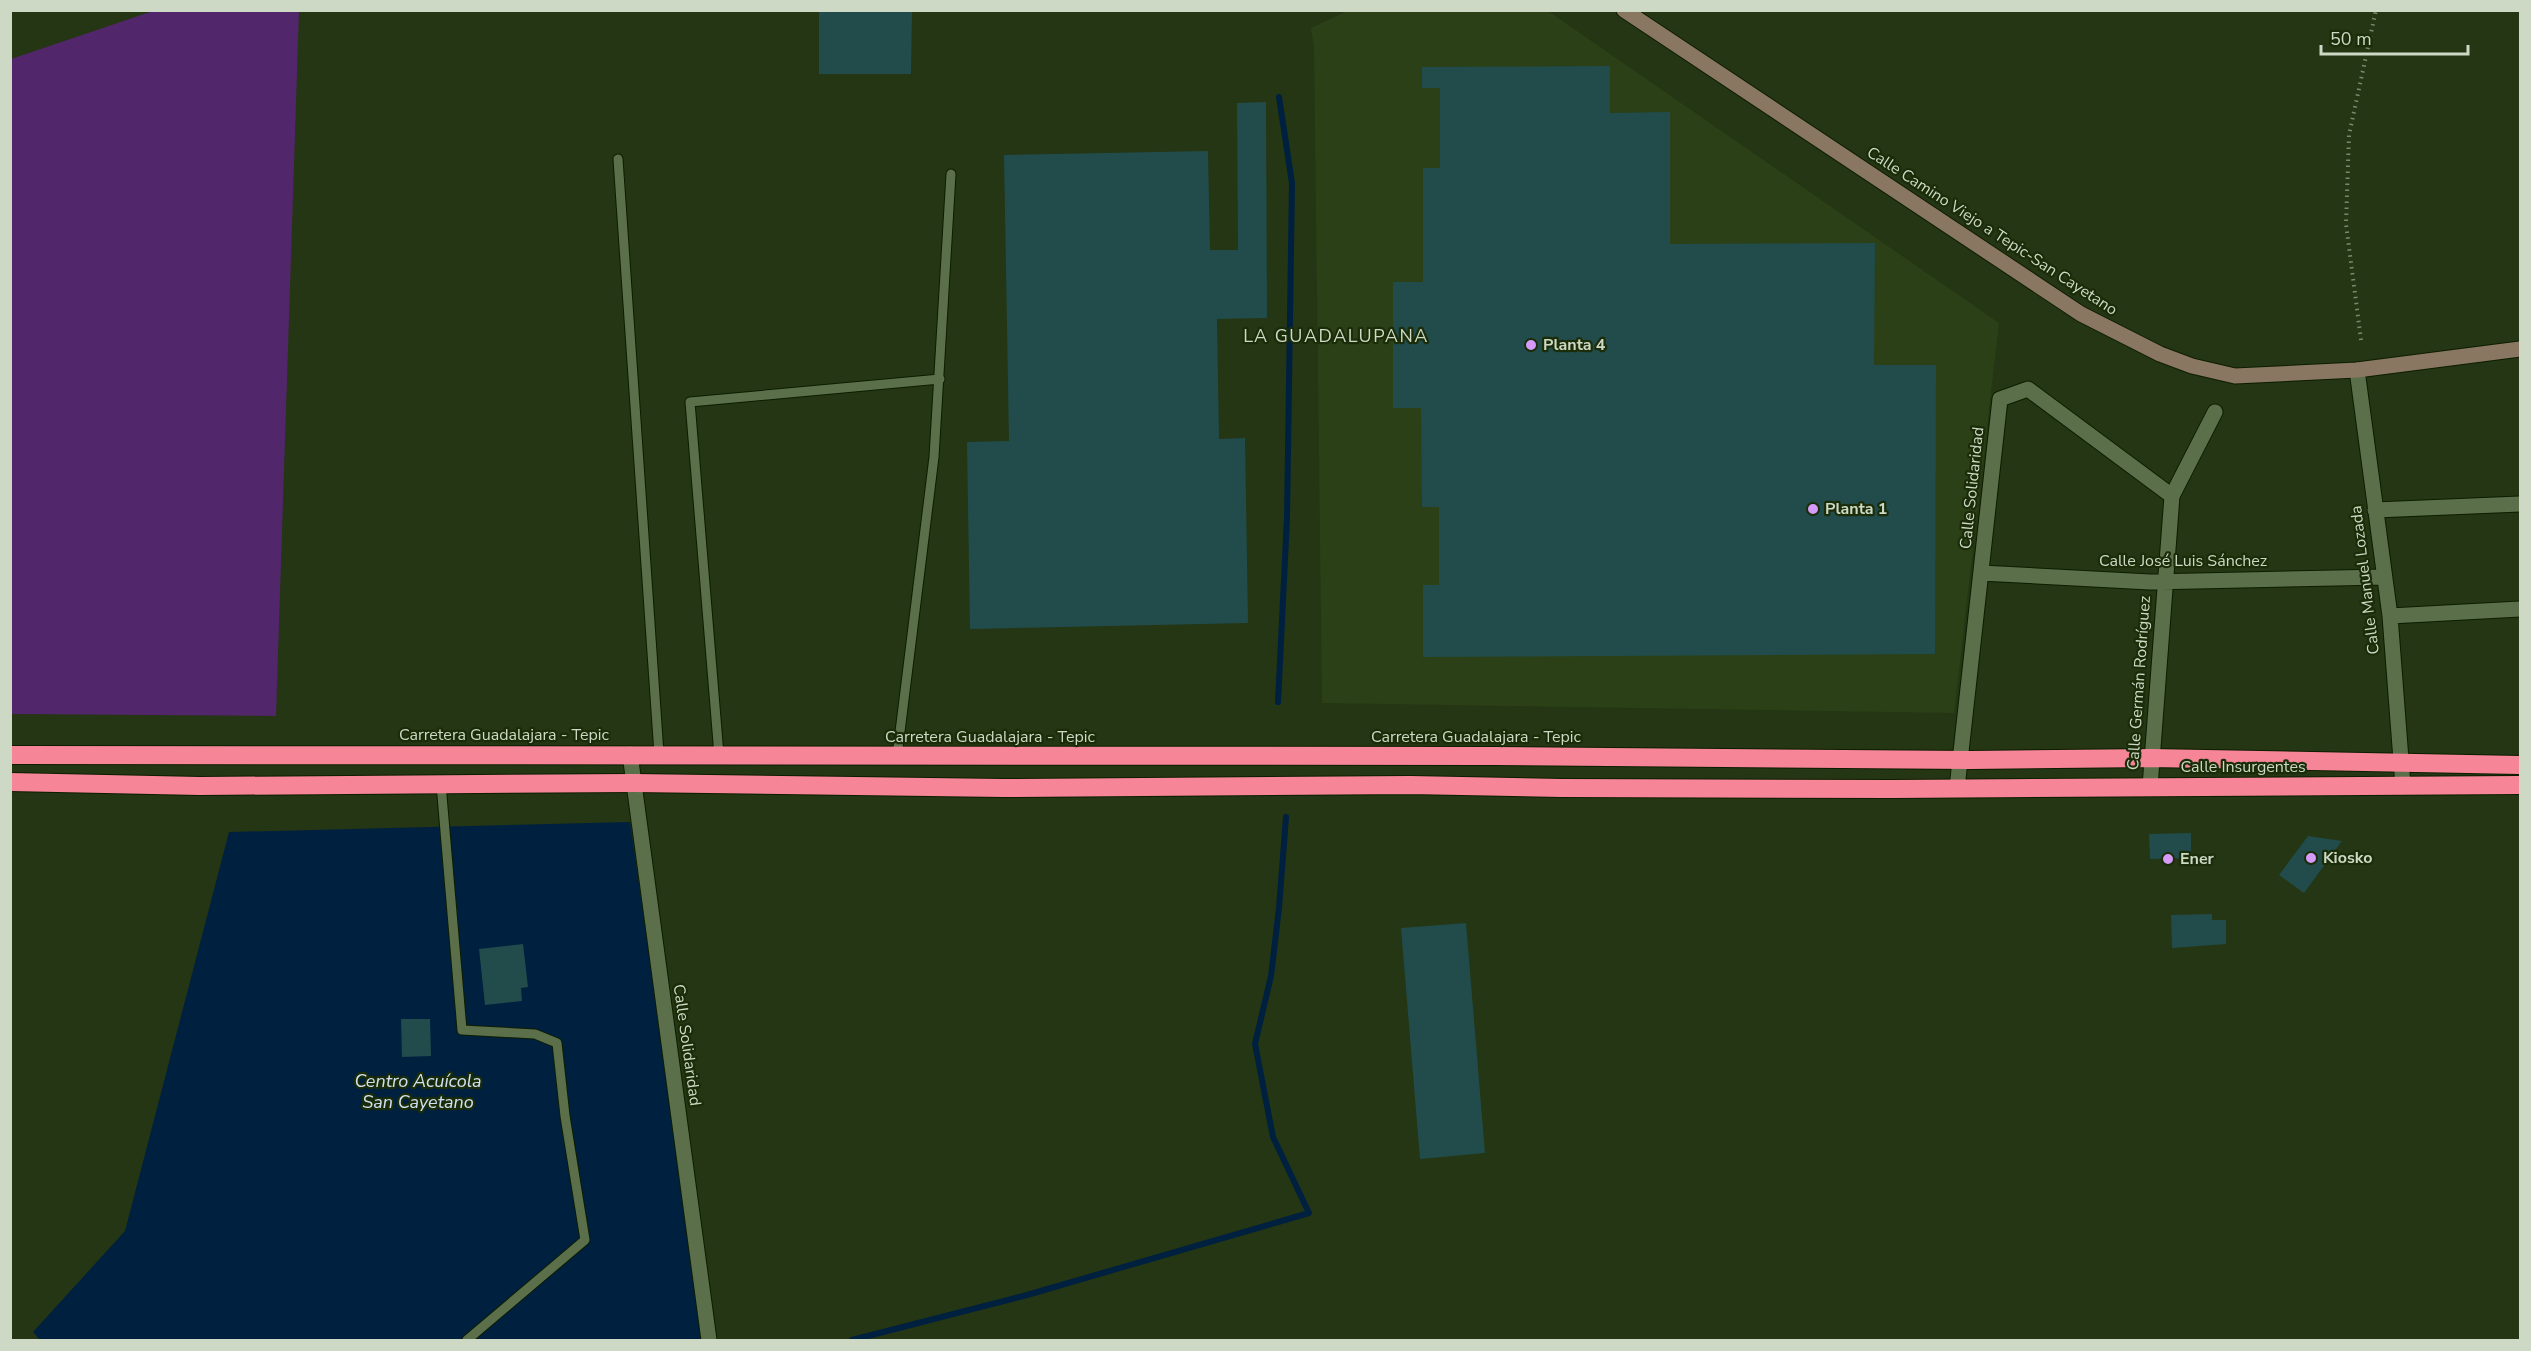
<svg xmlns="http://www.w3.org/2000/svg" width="2531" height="1351" font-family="'Nunito Sans',sans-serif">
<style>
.built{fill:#2b4017}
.green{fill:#52266a}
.water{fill:#002040}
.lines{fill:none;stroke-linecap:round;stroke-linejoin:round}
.stream{stroke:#002040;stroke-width:6}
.building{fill:#214c4b}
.lane-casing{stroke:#0d1d00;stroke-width:11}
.street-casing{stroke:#0d1d00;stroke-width:17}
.secondary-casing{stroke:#0d1d00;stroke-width:17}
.highway-casing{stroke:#0d1d00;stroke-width:20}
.path{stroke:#7a896e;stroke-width:4;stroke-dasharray:1.5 4.5;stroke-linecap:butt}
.lane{stroke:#5b704a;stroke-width:9}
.street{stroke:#5b704a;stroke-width:15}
.secondary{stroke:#8a7761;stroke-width:15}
.highway{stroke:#f68697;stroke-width:18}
.poi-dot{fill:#d69bfa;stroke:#1a2c08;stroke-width:2}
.labels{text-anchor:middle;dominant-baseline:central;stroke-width:4.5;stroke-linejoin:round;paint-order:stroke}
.street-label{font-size:16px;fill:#cdd9c5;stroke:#1a2c08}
.poi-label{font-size:16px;font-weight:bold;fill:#cdd9c5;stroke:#1a2c08;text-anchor:start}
.neighbourhood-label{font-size:18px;letter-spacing:1.5px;fill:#cdd9c5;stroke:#1a2c08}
.water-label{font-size:18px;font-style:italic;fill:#d1e1f3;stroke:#1a2c08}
</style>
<rect width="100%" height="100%" fill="#243613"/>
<path class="built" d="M 1347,11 L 1548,11 L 1999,323 L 1954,713 L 1322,703 L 1314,48 L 1311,28 Z"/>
<path class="green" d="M 153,11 L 299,11 L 276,716 L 11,714 L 11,59 Z"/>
<path class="water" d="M 630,822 L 705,1340 L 40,1340 L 33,1332 L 125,1231 L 229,832 Z"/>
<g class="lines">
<path class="stream" d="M 1278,702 L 1287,518 L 1292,183 L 1279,97
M 852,1340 L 1027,1295 L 1309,1213 L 1273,1137 L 1255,1044 L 1271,976 L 1279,908 L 1286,817"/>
</g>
<path class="building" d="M 819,10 L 912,10 L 911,74 L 819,74 Z
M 1610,66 L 1610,113 L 1670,112 L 1670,244 L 1875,243 L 1874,365 L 1936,365 L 1935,654 L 1423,657 L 1423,585 L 1439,585 L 1439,507 L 1422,507 L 1421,408 L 1393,408 L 1393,282 L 1423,282 L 1423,168 L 1440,168 L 1440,88 L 1422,88 L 1422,67 Z
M 1266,102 L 1267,318 L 1217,319 L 1219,439 L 1245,438 L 1248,623 L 970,629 L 967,442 L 1009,441 L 1004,155 L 1208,151 L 1210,250 L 1238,250 L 1237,103 Z
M 2191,833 L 2191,858 L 2150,859 L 2149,834 Z
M 2308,836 L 2342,841 L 2304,893 L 2279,875 Z
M 2212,914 L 2212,920 L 2226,920 L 2226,944 L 2172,948 L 2171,915 Z
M 1466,923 L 1485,1153 L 1420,1159 L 1401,928 Z
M 523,944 L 528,987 L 521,988 L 522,1001 L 485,1005 L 479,949 Z
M 401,1019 L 430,1019 L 431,1056 L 402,1057 Z"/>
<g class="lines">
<g class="lane-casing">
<path id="lane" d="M 618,159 L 659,754
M 719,755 L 690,402 L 940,379
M 897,756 L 934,457 L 951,174
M 441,784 L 462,1030 L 535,1034 L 557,1043 L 565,1116 L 585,1240 L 467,1340"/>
</g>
<g class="street-casing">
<path id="street" d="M 2357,370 L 2390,616 L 2403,786
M 2375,510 L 2520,504
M 1981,573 L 2150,582 L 2384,577
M 2390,616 L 2520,609
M 630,754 L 709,1340
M 2150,787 L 2172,496 L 2215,412
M 1957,788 L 2000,399 L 2028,389 L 2172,496"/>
</g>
<g class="secondary-casing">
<path id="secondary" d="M 1624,10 L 2081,314 L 2160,354 L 2192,366 L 2235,376 L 2357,370 L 2520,349"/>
</g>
<g class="highway-casing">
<path id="highway" d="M 10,755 L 1493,756 L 1970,760 L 2151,758 L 2520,765
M 10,782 L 200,786 L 634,783 L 1003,788 L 1410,785 L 1561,788 L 1892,789 L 2520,785"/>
</g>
<path class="path" d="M 2361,340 L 2346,224 L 2349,135 L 2376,10"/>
<use href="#lane" class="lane"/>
<use href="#street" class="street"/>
<use href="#secondary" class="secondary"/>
<use href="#highway" class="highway"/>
</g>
<g class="poi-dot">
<circle cx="1531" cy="345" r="6"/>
<circle cx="1813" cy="509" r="6"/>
<circle cx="2311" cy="858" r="6"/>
<circle cx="2168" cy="859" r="6"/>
</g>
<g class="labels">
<g class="street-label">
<text transform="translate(1992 231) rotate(33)">Calle Camino Viejo a Tepic-San Cayetano</text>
<text transform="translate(1972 488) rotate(-84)">Calle Solidaridad</text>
<text x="2183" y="561">Calle José Luis Sánchez</text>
<text transform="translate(2365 580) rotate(-97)">Calle Manuel Lozada</text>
<text transform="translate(2139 683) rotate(-86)">Calle Germán Rodríguez</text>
<text x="504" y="735">Carretera Guadalajara - Tepic</text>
<text x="990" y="737">Carretera Guadalajara - Tepic</text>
<text x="1476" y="737">Carretera Guadalajara - Tepic</text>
<text x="2243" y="767">Calle Insurgentes</text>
<text transform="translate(687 1045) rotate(82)">Calle Solidaridad</text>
</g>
<g class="poi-label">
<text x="1543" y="345">Planta 4</text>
<text x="1825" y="509">Planta 1</text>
<text x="2323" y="858">Kiosko</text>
<text x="2180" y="859">Ener</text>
</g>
<g class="neighbourhood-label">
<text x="1336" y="336">LA GUADALUPANA</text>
</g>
<g class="water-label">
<text x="418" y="1081">Centro Acuícola<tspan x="418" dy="21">San Cayetano</tspan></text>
</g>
</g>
<rect width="2531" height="1351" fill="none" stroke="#cdd9c5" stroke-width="24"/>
<path d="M2321 45v9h147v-9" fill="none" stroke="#cdd9c5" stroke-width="3"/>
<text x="2330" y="45" font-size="18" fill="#cdd9c5" stroke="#1a2c08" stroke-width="4.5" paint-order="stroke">50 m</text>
</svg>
